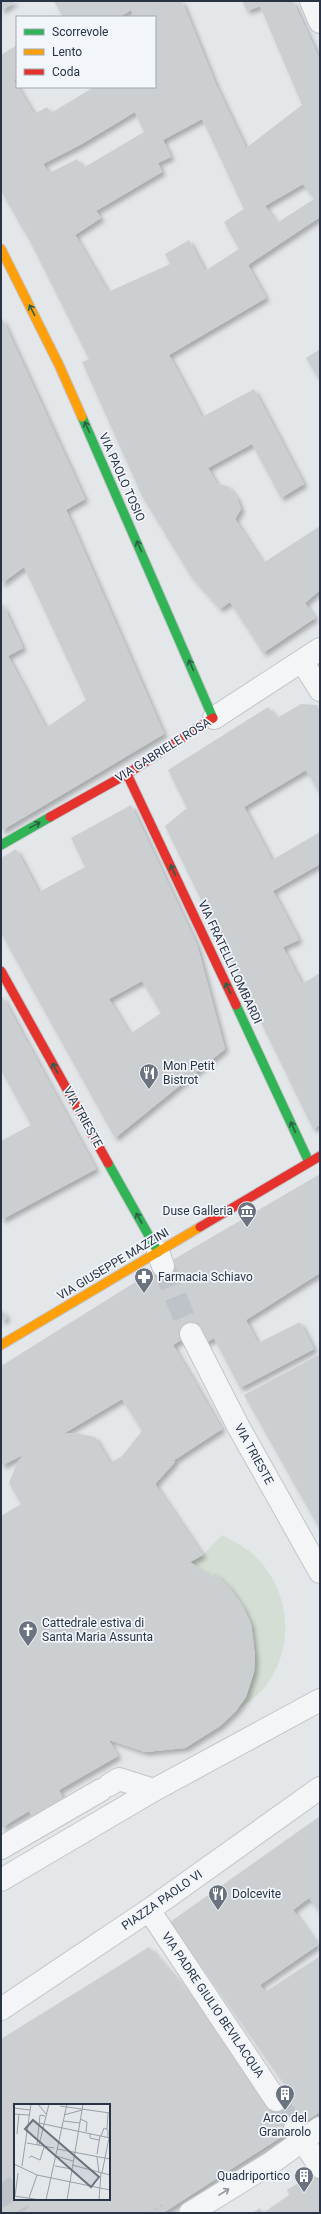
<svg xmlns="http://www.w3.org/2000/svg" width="321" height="2214" font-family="Roboto,sans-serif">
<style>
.green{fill:#d5ded4}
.building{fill:#cccfd2;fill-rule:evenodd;filter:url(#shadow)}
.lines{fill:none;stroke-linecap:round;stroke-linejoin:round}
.street-tunnel{stroke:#bec3c9;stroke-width:22;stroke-dasharray:22 11;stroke-linecap:butt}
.street-casing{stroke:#c2c5c8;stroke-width:24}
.fast-casing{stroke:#c2c5c8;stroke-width:11}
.slow-casing{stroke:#c2c5c8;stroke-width:11}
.jam-casing{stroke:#c2c5c8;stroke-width:11}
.path{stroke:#c2c5ca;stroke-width:2.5;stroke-dasharray:3 3;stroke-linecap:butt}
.street{stroke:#f3f5f6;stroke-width:22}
.fast{stroke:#30b455;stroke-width:9}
.slow{stroke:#ff9f0a;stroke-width:9}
.jam{stroke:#e5322d;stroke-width:9}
.oneway{stroke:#2b614b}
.oneway2{stroke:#8e949e}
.labels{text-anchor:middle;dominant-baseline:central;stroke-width:3.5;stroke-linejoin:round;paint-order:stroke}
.street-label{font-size:12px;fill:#283446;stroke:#f2f5f9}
.poi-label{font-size:12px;fill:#283446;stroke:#f2f5f9;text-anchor:start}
.inset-road{fill:none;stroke:#999fa8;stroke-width:1}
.view{fill:#6a737f;fill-opacity:0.15;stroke:#6a737f;stroke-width:2}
.inset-edge{fill:none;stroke:#283446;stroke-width:2}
</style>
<defs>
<filter id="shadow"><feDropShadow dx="3.5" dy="3.5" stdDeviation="2" flood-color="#0004"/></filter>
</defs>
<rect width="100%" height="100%" fill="#e4e7ea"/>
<path class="green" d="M 222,1535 C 233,1541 246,1547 255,1556 C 289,1589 295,1641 270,1680 C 262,1693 249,1702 236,1711 C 258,1681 262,1639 243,1606 C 235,1593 225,1583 215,1573 L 212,1577 L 190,1562 L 203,1555 Z"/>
<path class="building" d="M 1,1 L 16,1 L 1,11 Z
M 54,1 L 182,1 L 216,85 L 246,148 L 302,105 L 260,6 L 247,11 L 242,1 L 293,1 L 320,60 L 320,217 L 248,265 L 266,298 L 169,355 L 202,417 L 254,389 L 304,484 L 281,498 L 252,444 L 208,468 L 217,484 L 228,486 L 237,498 L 241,509 L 235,519 L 263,563 L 320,526 L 320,590 L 305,603 L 315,618 L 263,653 L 230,602 L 220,609 L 190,575 L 142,496 L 82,362 L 89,359 L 31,243 L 1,191 L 1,55 L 17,45 L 17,78 L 14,80 L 34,114 L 47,107 L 51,113 L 94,87 L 155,87 L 155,17 L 134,17 L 131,10 L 120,17 L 63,17 ZM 135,112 L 144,132 L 83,168 L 77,159 L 49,173 L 43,164 L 80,145 ZM 202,119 L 244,209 L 224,222 L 239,249 L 205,271 L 189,240 L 165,254 L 170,264 L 108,292 L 75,235 L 101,218 L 96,211 L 162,172 L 158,163 L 171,157 L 163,140 ZM 303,184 L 314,199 L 277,223 L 265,206 Z
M 1,316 L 85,499 L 66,510 L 164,734 L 1,831 L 1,601 L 23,648 L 8,656 L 46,728 L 86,700 L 24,567 L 1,584 Z
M 320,349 L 320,381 L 306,358 Z
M 301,704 L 317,705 L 320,711 L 320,794 L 306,770 L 244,807 L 272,860 L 320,832 L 320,864 L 273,891 L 299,940 L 283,947 L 302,984 L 320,973 L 320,1125 L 313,1129 L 165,826 L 187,808 L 168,770 L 268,707 L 277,718 Z
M 131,805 L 197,945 L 225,1049 L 115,1138 L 1,933 L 1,858 L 16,849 L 39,892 L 85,867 L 71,838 ZM 142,981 L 161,1013 L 130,1034 L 109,999 Z
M 1,994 L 96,1169 L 1,1220 L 1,1141 L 31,1125 L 1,1070 Z
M 320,1174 L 320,1273 L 246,1320 L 258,1343 L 300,1322 L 314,1349 L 240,1388 L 214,1338 L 200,1346 L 193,1333 L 173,1345 L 222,1429 L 173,1461 L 175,1462 L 155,1484 L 203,1555 L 190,1562 L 212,1577 L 215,1573 L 230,1588 L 243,1607 L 251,1624 L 255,1657 L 254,1672 L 246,1697 L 236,1711 L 220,1726 L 185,1748 L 145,1752 L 109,1740 L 118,1756 L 59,1790 L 63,1799 L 32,1817 L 29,1811 L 1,1828 L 1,1516 L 21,1504 L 9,1483 L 16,1465 L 23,1455 L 1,1466 L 1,1366 L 145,1276 ZM 122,1399 L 142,1431 L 122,1456 L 110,1463 L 95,1437 L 77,1433 L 63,1434 Z
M 1,1308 L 7,1318 L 1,1322 Z
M 320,1354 L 320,1527 L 318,1526 L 244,1395 Z
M 320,1816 L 320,1913 L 309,1898 L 293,1910 L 318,1945 L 260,1985 L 265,1992 L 320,1956 L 320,2112 L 163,2213 L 1,2213 L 1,2039 L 149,1947 L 212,2020 L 265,2107 L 289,2091 L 170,1922 ZM 15,2105 L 109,2105 L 109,2199 L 15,2199 Z
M 320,2169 L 320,2213 L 252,2213 L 260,2208 L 263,2213 L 289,2195 L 287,2190 Z"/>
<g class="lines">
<path class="street-tunnel" d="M 163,1266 L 191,1334
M 276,2100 L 295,2129
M 1,2183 L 20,2213"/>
<g class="street-casing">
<path id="street" d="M 311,1 L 320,22
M 302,661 L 320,690
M 214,718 L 320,649
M 158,1252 L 163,1266
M 191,1334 L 238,1426 L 320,1572
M 109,1785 L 119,1779 L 154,1790
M 1,1848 L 101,1790
M 1,1880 L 154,1790 L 320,1700
M 149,1910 L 276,2100
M 1,2009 L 149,1910 L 320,1788
M 295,2129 L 320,2167
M 190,2213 L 271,2163 L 320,2128"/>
</g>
<g class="fast-casing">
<path id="fast" d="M 82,417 L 213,718
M 1,845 L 50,817
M 236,1005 L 309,1162
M 108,1163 L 158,1252"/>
</g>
<g class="slow-casing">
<path id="slow" d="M 1,249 L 59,365 L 82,417
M 1,1345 L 200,1227"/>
</g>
<g class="jam-casing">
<path id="jam" d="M 127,774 L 236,1005
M 50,817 L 127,774 L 213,718
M 1,971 L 108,1163
M 200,1227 L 320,1156"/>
</g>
<path class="path" d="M 150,2213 L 163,2205"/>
<use href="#street" class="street"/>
<use href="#fast" class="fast"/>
<use href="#slow" class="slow"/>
<use href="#jam" class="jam"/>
</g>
<defs><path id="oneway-shaft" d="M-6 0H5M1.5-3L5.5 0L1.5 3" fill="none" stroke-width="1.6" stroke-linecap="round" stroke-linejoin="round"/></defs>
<g class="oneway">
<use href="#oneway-shaft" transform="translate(32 310) rotate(-117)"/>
<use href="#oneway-shaft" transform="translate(87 427) rotate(-114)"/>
<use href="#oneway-shaft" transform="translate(139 546) rotate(-114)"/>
<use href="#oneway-shaft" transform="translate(191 665) rotate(-114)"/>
<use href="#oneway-shaft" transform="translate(35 825) rotate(-29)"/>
<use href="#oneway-shaft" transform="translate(173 870) rotate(-115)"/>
<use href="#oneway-shaft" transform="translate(228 988) rotate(-115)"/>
<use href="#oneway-shaft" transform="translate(55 1068) rotate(-119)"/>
<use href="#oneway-shaft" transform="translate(293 1127) rotate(-115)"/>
<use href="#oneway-shaft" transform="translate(139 1218) rotate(-119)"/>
</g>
<use class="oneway2" href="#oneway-shaft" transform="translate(224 2192) rotate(-32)"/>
<defs>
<g id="restaurant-pin" transform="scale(1)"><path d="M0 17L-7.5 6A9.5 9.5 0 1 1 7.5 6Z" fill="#6a737f" stroke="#f2f5f9"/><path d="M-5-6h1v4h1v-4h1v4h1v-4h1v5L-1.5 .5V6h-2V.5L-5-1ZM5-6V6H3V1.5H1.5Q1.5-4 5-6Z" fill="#fff"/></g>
<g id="museum-pin" transform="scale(1)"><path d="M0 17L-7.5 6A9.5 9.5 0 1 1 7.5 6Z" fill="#6a737f" stroke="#f2f5f9"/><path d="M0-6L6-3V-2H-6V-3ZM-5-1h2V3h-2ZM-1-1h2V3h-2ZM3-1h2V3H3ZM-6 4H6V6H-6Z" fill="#fff"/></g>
<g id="pharmacy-pin" transform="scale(1)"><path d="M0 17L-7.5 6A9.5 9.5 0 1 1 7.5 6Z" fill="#6a737f" stroke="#f2f5f9"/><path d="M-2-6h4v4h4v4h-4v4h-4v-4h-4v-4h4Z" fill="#fff"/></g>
<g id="church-pin" transform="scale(1)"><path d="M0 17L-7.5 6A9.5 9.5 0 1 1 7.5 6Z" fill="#6a737f" stroke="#f2f5f9"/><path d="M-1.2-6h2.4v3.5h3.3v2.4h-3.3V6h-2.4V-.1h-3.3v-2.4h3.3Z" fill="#fff"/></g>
<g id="building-pin" transform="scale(1)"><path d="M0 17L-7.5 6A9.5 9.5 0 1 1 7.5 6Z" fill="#6a737f" stroke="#f2f5f9"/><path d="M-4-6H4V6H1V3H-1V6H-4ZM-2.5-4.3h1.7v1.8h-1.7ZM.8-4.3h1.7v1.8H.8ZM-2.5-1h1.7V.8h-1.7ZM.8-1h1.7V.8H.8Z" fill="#fff"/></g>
</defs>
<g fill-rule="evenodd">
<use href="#restaurant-pin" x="149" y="1073"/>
<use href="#museum-pin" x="247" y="1211"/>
<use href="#pharmacy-pin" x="144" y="1277"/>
<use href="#church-pin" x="28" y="1630"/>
<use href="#restaurant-pin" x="218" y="1894"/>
<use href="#building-pin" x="285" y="2094"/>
<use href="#building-pin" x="304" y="2176"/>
</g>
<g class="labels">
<g class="street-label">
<text transform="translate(122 477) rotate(66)">VIA PAOLO TOSIO</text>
<text transform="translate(163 750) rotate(-32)">VIA GABRIELE ROSA</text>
<text transform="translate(230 962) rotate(65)">VIA FRATELLI LOMBARDI</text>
<text transform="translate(83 1117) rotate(61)">VIA TRIESTE</text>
<text transform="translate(113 1264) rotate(-31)">VIA GIUSEPPE MAZZINI</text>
<text transform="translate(254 1454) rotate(61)">VIA TRIESTE</text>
<text transform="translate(162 1900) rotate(-35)">PIAZZA PAOLO VI</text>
<text transform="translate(213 2005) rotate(56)">VIA PADRE GIULIO BEVILACQUA</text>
</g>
<g class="poi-label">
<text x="163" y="1066">Mon Petit<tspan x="163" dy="14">Bistrot</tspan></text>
<text x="233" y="1211" text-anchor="end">Duse Galleria</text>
<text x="158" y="1277">Farmacia Schiavo</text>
<text x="42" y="1623">Cattedrale estiva di<tspan x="42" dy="14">Santa Maria Assunta</tspan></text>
<text x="232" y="1894">Dolcevite</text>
<text x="285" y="2118" text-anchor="middle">Arco del<tspan x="285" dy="14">Granarolo</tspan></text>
<text x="290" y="2176" text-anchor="end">Quadriportico</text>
</g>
</g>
<g transform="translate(14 2104)">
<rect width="96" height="96" fill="#e4e7ea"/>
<path class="inset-road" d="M 24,0 L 32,10M 46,2 L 96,9M 0,4 L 16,6M 0,10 L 15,11M 50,11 L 68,6M 66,15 L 73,18 L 72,28M 49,17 L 66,19M 25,19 L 96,34M 93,25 L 94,9M 76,29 L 76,34 L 85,36M 3,30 L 5,10M 87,32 L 90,24 L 94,26 L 94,33M 13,39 L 40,44M 23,41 L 26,11 L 31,12M 25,41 L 35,0M 43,45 L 96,55M 83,50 L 86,32M 42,52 L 59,57M 83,53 L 85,69M 15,54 L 17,52 L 26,56 L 30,43M 0,60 L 23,71 L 96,86M 58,61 L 96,71M 8,62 L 17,0M 41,62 L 58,65M 88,69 L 95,34M 0,92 L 27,96M 1,92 L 4,69M 15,94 L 23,71M 32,96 L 53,0M 53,96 L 69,0M 85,96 L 87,69"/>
<path class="view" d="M 19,16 L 85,73 L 77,83 L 11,25 Z"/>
<rect width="96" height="96" class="inset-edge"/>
</g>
<rect width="321" height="2214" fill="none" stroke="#283446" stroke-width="4"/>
<rect x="16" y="16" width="140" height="72" fill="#f2f5f9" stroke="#a1a8b1"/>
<rect x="24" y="29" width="20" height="6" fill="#30b455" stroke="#a1a8b1"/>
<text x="52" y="36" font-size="12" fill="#283446">Scorrevole</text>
<rect x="24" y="49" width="20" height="6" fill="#ff9f0a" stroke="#a1a8b1"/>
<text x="52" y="56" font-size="12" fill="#283446">Lento</text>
<rect x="24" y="69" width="20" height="6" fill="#e5322d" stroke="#a1a8b1"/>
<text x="52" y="76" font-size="12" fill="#283446">Coda</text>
</svg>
